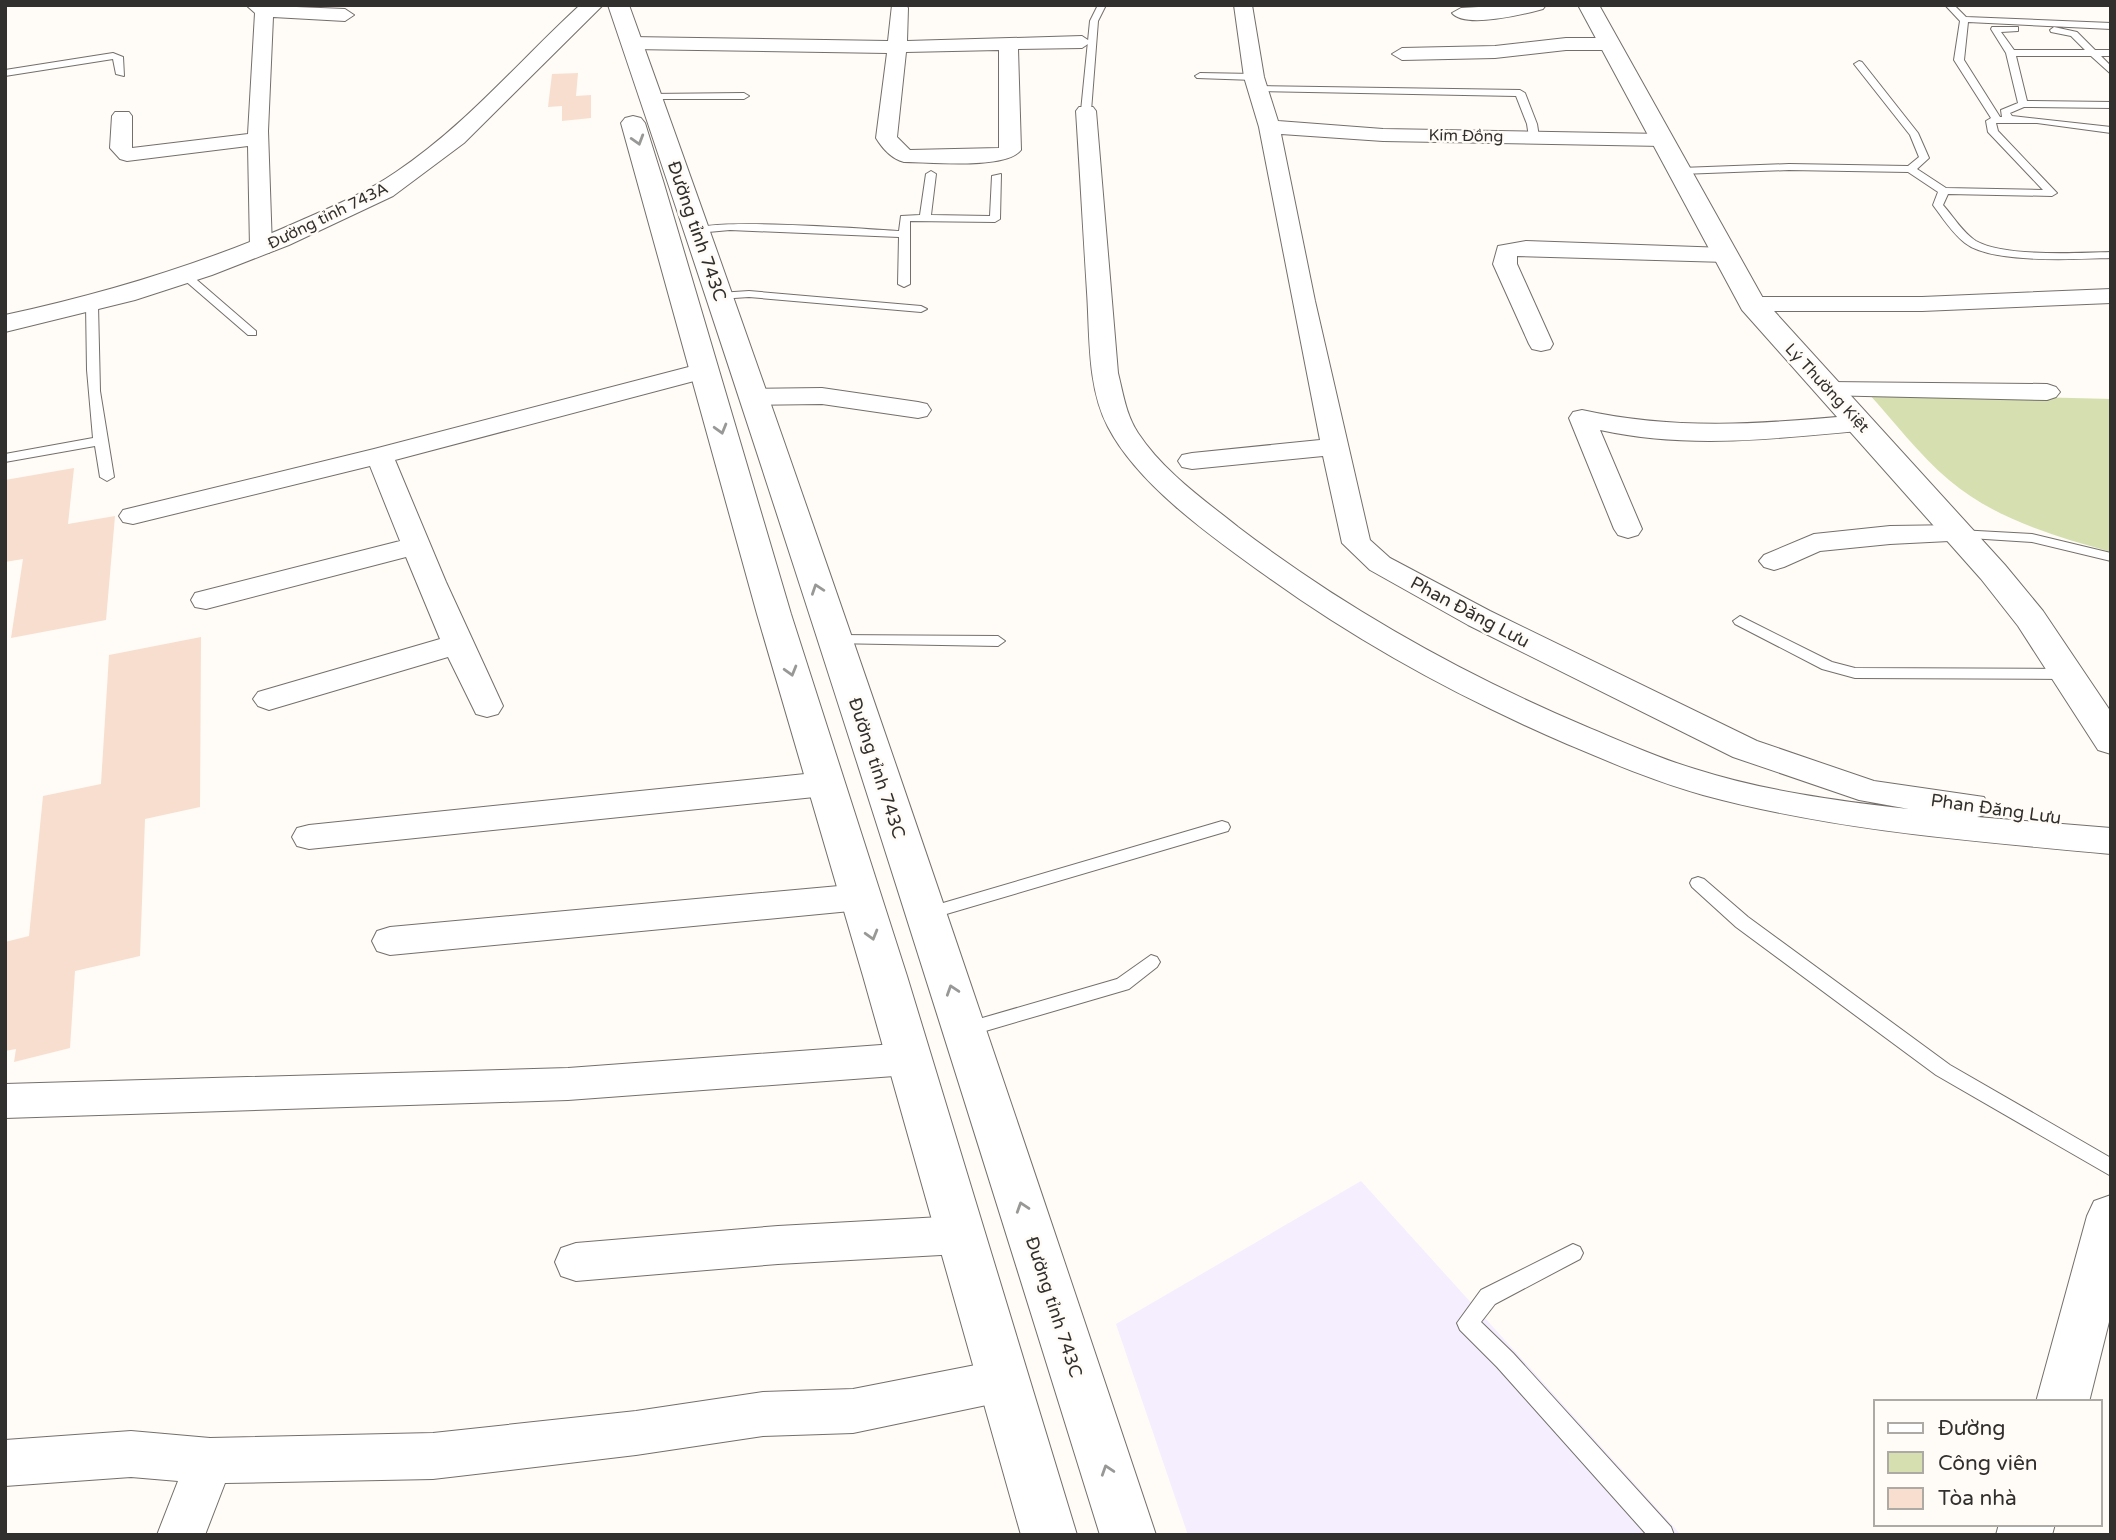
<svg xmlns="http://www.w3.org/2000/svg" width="2116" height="1540" font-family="'Varela Round',sans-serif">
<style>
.industrial{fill:#f4eeff}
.green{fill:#d5dfaf}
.building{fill:#f8dece}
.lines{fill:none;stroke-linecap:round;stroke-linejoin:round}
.lane-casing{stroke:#746f6b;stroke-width:2}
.street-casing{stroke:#746f6b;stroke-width:2}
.secondary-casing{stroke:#746f6b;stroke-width:2}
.lane{fill:#fff;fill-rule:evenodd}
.street{fill:#fff;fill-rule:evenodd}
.secondary{fill:#fff;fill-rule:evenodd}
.oneway{stroke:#989896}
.labels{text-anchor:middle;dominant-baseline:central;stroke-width:5;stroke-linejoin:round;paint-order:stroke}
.far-street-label{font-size:16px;fill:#32302e;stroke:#fffbf6}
.street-label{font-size:18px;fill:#32302e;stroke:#fffbf6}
</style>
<rect width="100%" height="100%" fill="#fffbf6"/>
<path class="industrial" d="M 1361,1181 L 1681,1535 L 1188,1535 L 1116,1324 Z"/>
<path class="green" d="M 1868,393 L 2111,399 L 2111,552 C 2054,536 1995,519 1949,480 C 1919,455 1894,421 1868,393 Z"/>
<path class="building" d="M 578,73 L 576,96 L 591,95 L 591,118 L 562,121 L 562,106 L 548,107 L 552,74 Z
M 74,468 L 68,524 L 115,516 L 106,620 L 11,638 L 23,559 L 5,562 L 5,480 Z
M 201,637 L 200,807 L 145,819 L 140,956 L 75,971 L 70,1048 L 14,1062 L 16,1049 L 5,1051 L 5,942 L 29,936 L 43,796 L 101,784 L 109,655 Z"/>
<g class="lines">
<g class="lane-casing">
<path id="lane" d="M 1098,5 L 1106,5 L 1098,21 L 1091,111 L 1086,114 L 1081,111 L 1090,21 Z
M 1945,5 L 1954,5 L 1966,17 L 2111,23 L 2111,29 L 1968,22 L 1964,60 L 2000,117 L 2002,117 L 2001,110 L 2018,103 L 2006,53 L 1991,29 L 1992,27 L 2018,27 L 2018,31 L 2001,32 L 2014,50 L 2085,50 L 2071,36 L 2051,32 L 2050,30 L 2054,27 L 2077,32 L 2095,50 L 2111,50 L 2111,56 L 2101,56 L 2111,66 L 2111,74 L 2091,56 L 2016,56 L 2027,101 L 2111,102 L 2111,108 L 2024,107 L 2010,113 L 2012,116 L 2111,127 L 2111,133 L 2037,123 L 1996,123 L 1998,131 L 2057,193 L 2052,196 L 1948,194 L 1943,205 C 1953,216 1963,233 1976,241 C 2004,257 2077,253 2111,252 L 2111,258 C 2076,259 1991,264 1965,243 C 1952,233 1942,217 1933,205 L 1938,192 L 1908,172 L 1789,170 L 1681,174 L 1676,171 L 1681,168 L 1789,164 L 1908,166 L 1919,157 L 1910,135 L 1854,64 L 1859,61 L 1862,62 L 1918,133 L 1929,158 L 1917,169 L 1946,188 L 2043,190 L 1988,132 L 1986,121 L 1991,118 L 1954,60 L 1960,21 Z
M 113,53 L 123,57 L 124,76 L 116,74 L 113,59 L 5,76 L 5,70 Z
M 1200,73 L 1254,74 L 1259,77 L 1254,80 L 1197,78 L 1195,76 Z
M 1257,86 L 1520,90 L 1525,93 L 1537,124 L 1539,137 L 1534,140 L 1529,137 L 1527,124 L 1516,96 L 1254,91 L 1254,87 Z
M 650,94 L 744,93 L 749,96 L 744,99 L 647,99 L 647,95 Z
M 931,171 L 936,174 L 931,215 L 990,216 L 992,176 L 1001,174 L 1000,219 L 995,222 L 910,221 L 910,284 L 904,287 L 898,284 L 899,237 L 730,230 L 697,233 L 692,230 C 710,217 867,229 899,231 L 901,216 L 920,215 L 926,174 Z
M 182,274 L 190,274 L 256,331 L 256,335 L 248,335 L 182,278 Z
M 749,291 L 921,306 L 927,309 L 921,312 L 749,297 L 719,299 L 713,296 L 719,293 Z
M 92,302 L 98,305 L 100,391 L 114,477 L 107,481 L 100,477 L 95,446 L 5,462 L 5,454 L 93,438 L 87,370 L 86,305 Z
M 1959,530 L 2032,534 L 2111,553 L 2111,561 L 2032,542 L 1954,537 L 1952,534 Z
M 1740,616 L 1832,662 L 1855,668 L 2065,669 L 2072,674 L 2065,679 L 1855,678 L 1822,669 L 1735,624 L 1733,621 Z
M 834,635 L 998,636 L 1005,641 L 998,646 L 829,643 L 827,640 Z
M 1222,821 L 1228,823 L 1230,827 L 1228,831 L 926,920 L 920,919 L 917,914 L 920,909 L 926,908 Z
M 1698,877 L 1704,879 L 1748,917 L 1950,1065 L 2111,1158 L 2111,1176 L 1936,1075 L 1736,927 L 1692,887 L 1690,883 L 1692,879 Z
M 1151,955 L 1157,957 L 1160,962 L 1157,967 L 1129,989 L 965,1037 L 959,1035 L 956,1030 L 959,1025 L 965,1023 L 1117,979 Z
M 1573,1244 L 1580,1247 L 1583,1253 L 1580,1259 L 1495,1304 L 1481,1322 L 1513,1353 L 1671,1527 L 1674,1535 L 1647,1535 L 1497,1367 L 1460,1330 L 1457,1323 L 1481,1290 Z"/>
</g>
<g class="street-casing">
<path id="street" d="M 246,5 L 345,9 L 354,15 L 345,21 L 273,17 L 268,131 L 272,248 L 269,253 L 253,253 L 250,248 L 248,146 L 127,161 L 120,159 L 110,148 L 112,116 L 115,112 L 129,112 L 132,116 L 132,148 L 248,134 L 255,13 Z
M 892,5 L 906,5 L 908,8 L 907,41 L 1082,36 L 1091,42 L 1082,48 L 1018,49 L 1021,150 C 1006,170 929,162 904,162 C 892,159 882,148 876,138 L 887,53 L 631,49 L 622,43 L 631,37 L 888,41 ZM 999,50 L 999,148 L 910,150 L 897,137 L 906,52 Z
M 1234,5 L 1252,5 L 1264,77 L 1278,121 L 1383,129 L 1663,134 L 1670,136 L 1673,140 L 1670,144 L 1663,146 L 1383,141 L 1281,134 L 1315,301 L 1370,540 L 1390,558 L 1490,611 L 1757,741 L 1874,781 L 1984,797 L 1989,806 L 1984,815 L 1977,817 L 2111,828 L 2111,854 C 1974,841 1836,831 1703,795 C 1656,782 1612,763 1567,744 C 1460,698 1359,643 1265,575 C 1212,537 1138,485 1108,427 C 1087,387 1090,336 1087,292 C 1083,231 1080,171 1076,111 L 1079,107 L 1093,107 L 1096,111 L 1118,373 C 1123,393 1126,415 1138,433 C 1163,471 1203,499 1238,527 C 1346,609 1462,674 1587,727 C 1623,742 1658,758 1695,769 C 1764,791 1838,801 1909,809 L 1859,800 L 1733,757 L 1468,625 L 1370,570 L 1342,543 L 1323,456 L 1192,469 L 1182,467 L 1178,461 L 1182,455 L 1192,453 L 1320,440 L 1259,127 L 1244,77 Z
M 1513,5 L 1546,5 L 1543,9 C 1525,14 1465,29 1452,13 L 1461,8 Z
M 1566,38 L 1609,38 L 1618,44 L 1609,50 L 1566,50 L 1495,58 L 1402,60 L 1392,54 L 1402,48 L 1495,46 Z
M 1526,241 L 1726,248 L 1734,250 L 1738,255 L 1734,260 L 1726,262 L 1517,256 L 1517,264 L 1553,344 L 1550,349 L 1541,351 L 1532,349 L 1529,344 L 1493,264 L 1498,246 Z
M 2111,289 L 2111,303 L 1922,311 L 1752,311 L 1743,309 L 1740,304 L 1743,299 L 1752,297 L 1922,297 Z
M 704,363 L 713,366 L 717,371 L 713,376 L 395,460 L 446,582 L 503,706 L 498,714 L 487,717 L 476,714 L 448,657 L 269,710 L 258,706 L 253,699 L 258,692 L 440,639 L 406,557 L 206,609 L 195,607 L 191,600 L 195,593 L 400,541 L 370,466 L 133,524 L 123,522 L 119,516 L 123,510 L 374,449 Z
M 1829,382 L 2047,384 L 2056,387 L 2060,392 L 2056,397 L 2047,400 L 1820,395 L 1816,390 L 1820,385 Z
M 822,388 L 918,402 L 927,404 L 931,410 L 927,416 L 918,418 L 822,404 L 753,405 L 744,402 L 740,397 L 744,392 L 753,389 Z
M 1582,410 C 1677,431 1762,424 1858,415 L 1867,417 L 1871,423 L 1867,429 L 1858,431 C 1772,439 1686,449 1600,430 L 1642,529 L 1638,535 L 1628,538 L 1618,535 L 1614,529 L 1569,418 L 1573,412 Z
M 1959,525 L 1969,528 L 1973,534 L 1969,540 L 1890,544 L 1820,551 L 1784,567 L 1774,570 L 1764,567 L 1759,561 L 1764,555 L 1814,534 L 1890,526 Z
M 824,772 L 836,776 L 841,784 L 836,792 L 824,796 L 309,849 L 297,846 L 292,837 L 297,828 L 309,825 Z
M 861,884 L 874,888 L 879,897 L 874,906 L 861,910 L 390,955 L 377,951 L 372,941 L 377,931 L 390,927 Z
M 908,1043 L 922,1048 L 927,1059 L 922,1070 L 908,1075 L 568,1100 L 5,1118 L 5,1084 L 568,1068 Z
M 959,1216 L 974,1222 L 980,1235 L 974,1248 L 959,1254 L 778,1264 L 576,1281 L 561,1276 L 555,1262 L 561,1248 L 576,1243 L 778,1226 Z
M 1001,1360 L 1017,1366 L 1024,1381 L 1017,1396 L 1001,1402 L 853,1433 L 763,1436 L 636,1455 L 433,1479 L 225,1483 L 205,1535 L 157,1535 L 178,1481 L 131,1477 L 5,1486 L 5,1440 L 131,1431 L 210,1438 L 433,1433 L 636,1411 L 763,1392 L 853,1389 Z"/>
</g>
<g class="secondary-casing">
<path id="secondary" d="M 580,5 L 603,5 L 464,143 L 393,196 L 289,245 L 212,275 L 135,300 L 5,332 L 5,315 C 107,293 206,263 302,220 C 334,206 367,192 396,172 C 465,126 519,61 580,5 Z
M 608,5 L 629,5 C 812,512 985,1023 1156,1535 L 1100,1535 C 941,1023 780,512 608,5 Z
M 1578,5 L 1599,5 L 1764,300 L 2005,565 L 2043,611 L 2111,712 L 2111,754 L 2098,750 L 2018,626 L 1981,579 L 1742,310 Z
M 633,116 L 641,118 L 645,123 L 664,184 L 791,614 L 907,976 L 1077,1535 L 1021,1535 L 863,976 L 757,614 L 621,123 L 625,118 Z
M 2111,1195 L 2111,1314 L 2089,1402 L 2036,1402 L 2087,1216 L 2094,1201 Z
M 1999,1524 L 2055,1524 L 2052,1535 L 1996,1535 Z"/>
</g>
<use href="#lane" class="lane"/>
<use href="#street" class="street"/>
<use href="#secondary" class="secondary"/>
</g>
<defs><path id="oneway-chevron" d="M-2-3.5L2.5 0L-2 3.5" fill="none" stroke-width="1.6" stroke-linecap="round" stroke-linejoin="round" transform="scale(1.75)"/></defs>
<g class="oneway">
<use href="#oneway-chevron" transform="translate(638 140) rotate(73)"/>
<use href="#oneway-chevron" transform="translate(721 429) rotate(74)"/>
<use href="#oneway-chevron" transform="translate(817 589) rotate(-109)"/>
<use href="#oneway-chevron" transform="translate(791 671) rotate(74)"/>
<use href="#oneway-chevron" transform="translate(872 935) rotate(74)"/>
<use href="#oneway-chevron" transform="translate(952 990) rotate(-108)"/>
<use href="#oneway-chevron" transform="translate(1022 1207) rotate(-108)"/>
<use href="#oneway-chevron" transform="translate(1107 1470) rotate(-108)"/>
</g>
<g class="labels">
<g class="far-street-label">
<text transform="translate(1466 136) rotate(1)">Kim Đồng</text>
<text transform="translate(328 216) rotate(-26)">Đường tỉnh 743A</text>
<text transform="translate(1827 388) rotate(47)">Lý Thường Kiệt</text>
</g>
<g class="street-label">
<text transform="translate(697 231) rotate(71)">Đường tỉnh 743C</text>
<text transform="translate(1470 612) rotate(28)">Phan Đăng Lưu</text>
<text transform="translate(877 768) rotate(72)">Đường tỉnh 743C</text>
<text transform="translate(1996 809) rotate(8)">Phan Đăng Lưu</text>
<text transform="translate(1054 1307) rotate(72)">Đường tỉnh 743C</text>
</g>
</g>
<rect width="2116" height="1540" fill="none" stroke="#32302e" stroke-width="14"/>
<rect x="1874" y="1400" width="228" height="126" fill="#fffbf6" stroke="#adaaa6" stroke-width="2"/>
<rect x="1888" y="1423" width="35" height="10" fill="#ffffff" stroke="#adaaa6" stroke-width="2"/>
<text x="1938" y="1435" font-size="21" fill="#32302e">Đường</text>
<rect x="1888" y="1452" width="35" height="21" fill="#d5dfaf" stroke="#adaaa6" stroke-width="2"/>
<text x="1938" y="1470" font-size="21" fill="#32302e">Công viên</text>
<rect x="1888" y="1488" width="35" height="21" fill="#f8dece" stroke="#adaaa6" stroke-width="2"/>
<text x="1938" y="1505" font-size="21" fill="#32302e">Tòa nhà</text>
</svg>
